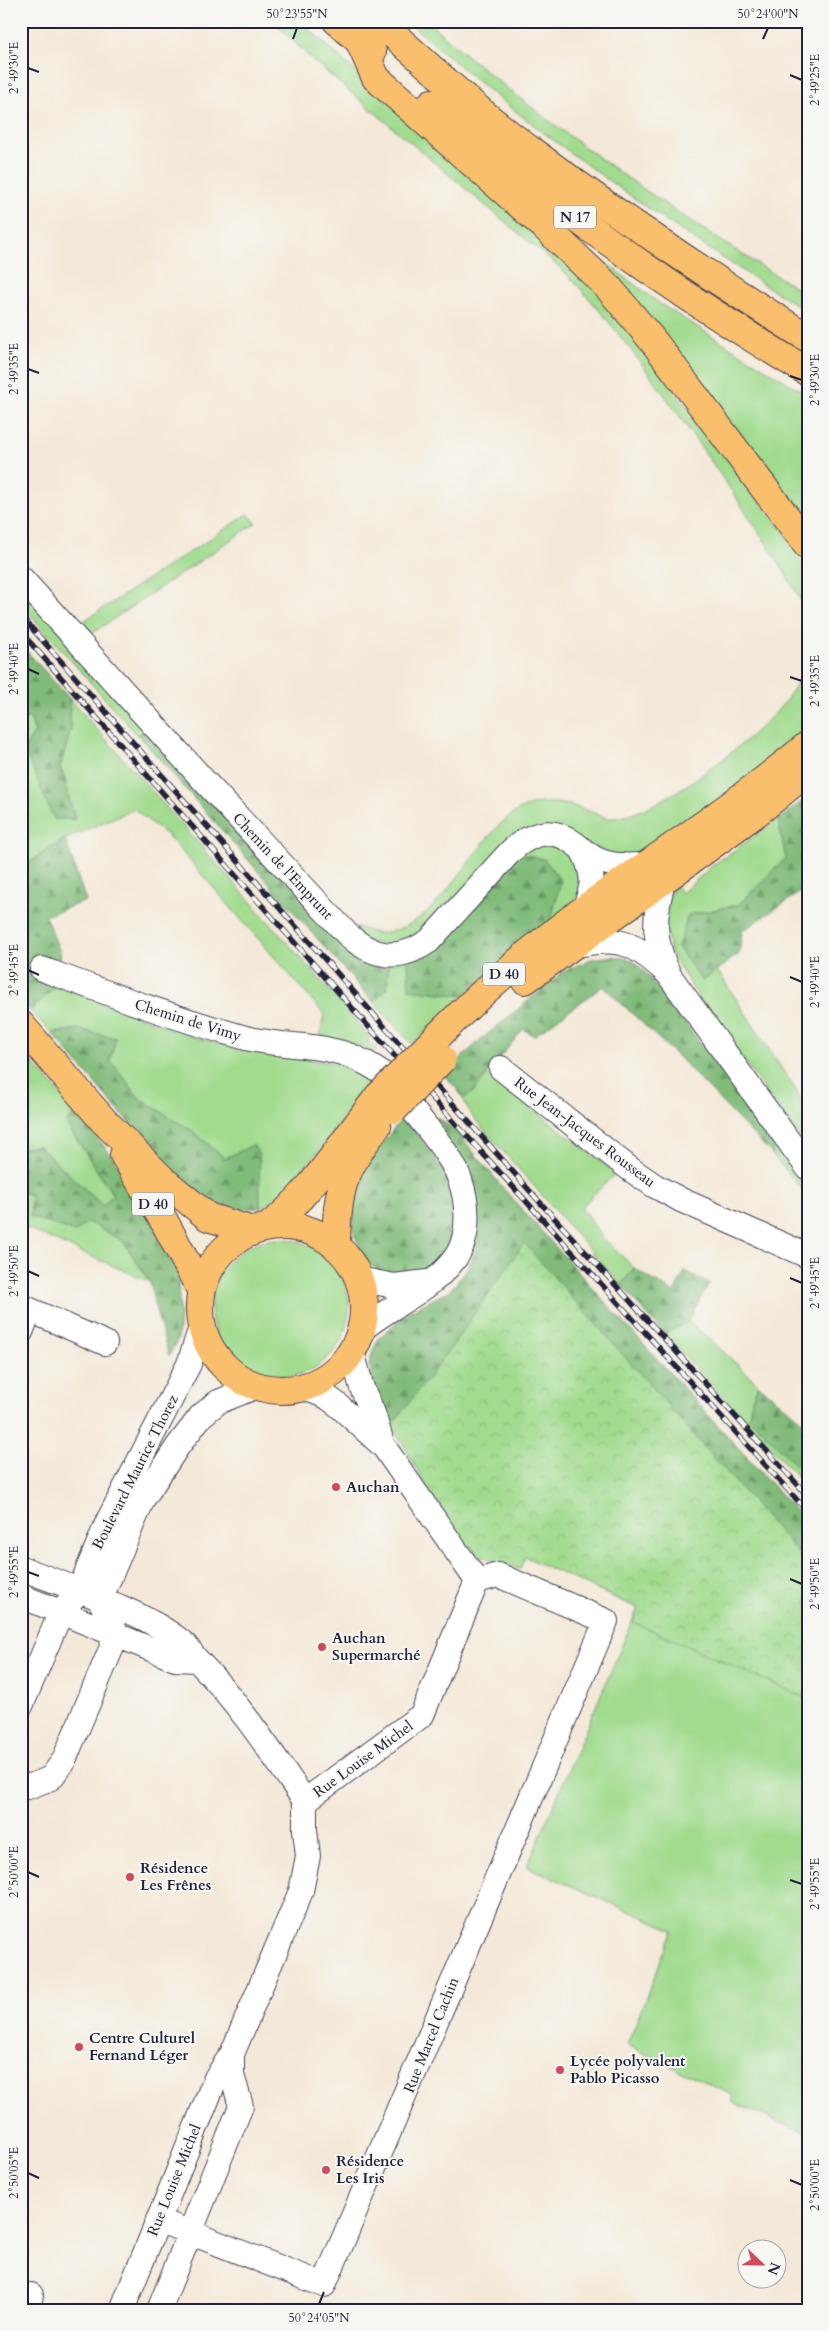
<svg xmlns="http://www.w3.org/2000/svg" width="829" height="2331" font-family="Cardo,serif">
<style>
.grass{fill:#a0db8e;stroke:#617e64}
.forest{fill:url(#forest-firs);stroke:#516e5a}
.park{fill:url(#park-crowns);stroke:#617e64}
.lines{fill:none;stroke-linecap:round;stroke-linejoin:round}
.minor-casing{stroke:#424053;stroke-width:26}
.major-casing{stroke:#424053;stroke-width:30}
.highway-casing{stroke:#424053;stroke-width:30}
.minor{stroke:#fff;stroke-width:24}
.major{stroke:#f9bf6c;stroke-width:28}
.highway{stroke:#f9bf6c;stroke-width:28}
.rail-casing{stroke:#22223b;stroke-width:5.5}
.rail{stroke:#f6f6f2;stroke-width:4;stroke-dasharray:11;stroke-linecap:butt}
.major-bridge-casing{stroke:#424053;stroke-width:30;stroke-linecap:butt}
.major-bridge{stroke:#f9bf6c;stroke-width:28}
.ticks{fill:none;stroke:#22223b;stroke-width:2}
.poi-dot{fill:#d1495b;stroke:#f6f6f2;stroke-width:2}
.labels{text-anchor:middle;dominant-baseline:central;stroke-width:4;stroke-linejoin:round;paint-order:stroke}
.shield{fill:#f6f6f2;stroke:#626272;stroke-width:1}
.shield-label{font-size:14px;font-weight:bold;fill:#22223b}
.street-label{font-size:15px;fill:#22223b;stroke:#f6f6f2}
.poi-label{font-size:15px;font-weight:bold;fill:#22223b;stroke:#f6f6f2;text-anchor:start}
.neatline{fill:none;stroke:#22223b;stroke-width:2}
.ticks-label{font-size:12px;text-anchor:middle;fill:#22223b}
</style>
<defs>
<pattern id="forest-firs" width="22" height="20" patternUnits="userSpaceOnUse" patternTransform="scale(1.25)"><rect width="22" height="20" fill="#80bb79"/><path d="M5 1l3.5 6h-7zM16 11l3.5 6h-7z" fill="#689864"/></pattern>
<pattern id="park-crowns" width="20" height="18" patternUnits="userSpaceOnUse" patternTransform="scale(1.25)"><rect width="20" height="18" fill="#a0db8e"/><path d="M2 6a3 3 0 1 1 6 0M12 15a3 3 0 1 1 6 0" fill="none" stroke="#8abc7b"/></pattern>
</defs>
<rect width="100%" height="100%" fill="#f6f6f2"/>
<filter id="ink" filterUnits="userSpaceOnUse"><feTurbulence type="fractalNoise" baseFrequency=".02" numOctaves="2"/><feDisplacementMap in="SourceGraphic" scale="10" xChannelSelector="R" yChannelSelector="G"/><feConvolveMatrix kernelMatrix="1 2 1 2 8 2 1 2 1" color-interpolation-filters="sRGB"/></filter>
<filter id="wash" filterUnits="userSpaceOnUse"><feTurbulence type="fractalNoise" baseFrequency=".0096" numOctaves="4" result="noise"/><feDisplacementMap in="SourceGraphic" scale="20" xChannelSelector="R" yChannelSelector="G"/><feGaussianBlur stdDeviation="1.12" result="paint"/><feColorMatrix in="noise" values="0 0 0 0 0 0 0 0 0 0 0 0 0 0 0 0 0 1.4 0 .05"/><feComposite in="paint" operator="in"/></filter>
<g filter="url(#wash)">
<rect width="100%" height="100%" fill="#f4e9d8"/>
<path class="grass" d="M 273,21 L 300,21 L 598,292 L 808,564 L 808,613 C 774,551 734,494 694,437 C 654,379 613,323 565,272 L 311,59 Z
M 407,21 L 427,21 C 545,125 674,214 808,295 L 808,312 C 667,225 531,131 407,21 Z
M 600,258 L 660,304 L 808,395 L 808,530 L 593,264 Z
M 248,514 L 256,523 L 88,636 L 73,628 Z
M 21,586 L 148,726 L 138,736 L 21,604 Z
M 808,659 L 808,730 L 780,754 L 647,853 L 620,858 L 546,826 L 426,934 L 388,947 L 358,938 L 357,927 C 364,929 372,933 379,933 C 444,929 467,843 517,811 C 538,798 564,802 586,810 C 593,812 601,817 608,818 C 650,822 749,742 777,711 C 791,696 801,678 808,659 Z
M 69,698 L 348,1011 L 369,1037 L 368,1043 L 378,1049 L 372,1052 L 354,1044 L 320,1036 L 324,1014 L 169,837 L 134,809 L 65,839 L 23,866 L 21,720 L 30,717 L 35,732 L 67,784 L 60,767 L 71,728 Z
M 778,819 L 786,858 L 738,905 L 688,915 L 701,980 L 717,970 L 808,1109 L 808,1150 L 704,1005 L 671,954 L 662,911 L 675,885 L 682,893 L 712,866 Z
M 537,840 L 571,850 L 587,888 L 550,924 L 519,853 Z
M 408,959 L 463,996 L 412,1044 L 373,1002 L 387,989 L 388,963 Z
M 57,985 L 196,1038 L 247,1050 L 346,1065 L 376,1082 L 345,1115 L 326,1142 L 275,1201 L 260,1208 L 259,1154 L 225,1159 L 191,1130 L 140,1099 L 110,1060 L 78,1029 L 52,1033 L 30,1011 Z
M 21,1050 L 76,1111 L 66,1123 L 113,1195 L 103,1206 L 39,1146 L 21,1148 Z
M 488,1074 L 616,1173 L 581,1207 L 602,1237 L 634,1268 L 621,1285 L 472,1116 L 463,1099 L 473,1092 Z
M 774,1143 L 808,1190 L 808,1196 L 772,1154 Z
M 21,1191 L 88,1222 L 123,1241 L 150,1282 L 21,1226 Z
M211 1308a69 69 0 1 1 138 0a69 69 0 1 1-138 0Z
M 688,1322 L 712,1341 L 759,1385 L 752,1399 L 749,1418 L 808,1477 L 808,1488 L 664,1334 Z
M 808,1564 L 734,1666 L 808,1699 L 808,2134 L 733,2103 L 732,2095 L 627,2045 L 673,1930 L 527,1867 L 638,1608 L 597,1590 Z"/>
<path class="forest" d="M 21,645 L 69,698 L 71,728 L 60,767 L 75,819 L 54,819 L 24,749 L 35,732 L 30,717 L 21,720 Z
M 148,726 L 388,963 L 387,989 L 373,1002 L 139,736 Z
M 808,797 L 808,887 L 742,931 L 739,954 L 702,981 L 678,947 L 688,915 L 738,905 L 786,858 L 778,819 Z
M 65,839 L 86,901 L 45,916 L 61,954 L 57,962 L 57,985 L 30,1011 L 21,1001 L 21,861 L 23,866 Z
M 519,853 L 544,859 L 561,881 L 550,924 L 463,996 L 409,989 L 408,959 Z
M 613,956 L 632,960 L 646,973 L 706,1050 L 774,1143 L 772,1154 L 678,1057 L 603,986 L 534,1036 L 523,1029 L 473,1092 L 463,1099 L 458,1090 L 444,1075 L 479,1041 L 563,972 L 591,959 Z
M 78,1029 L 116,1038 L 110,1060 L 140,1099 L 191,1130 L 225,1158 L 253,1145 L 259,1154 L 260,1208 L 240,1209 L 223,1206 L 205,1198 L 153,1151 L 52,1033 Z
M 76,1111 L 124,1171 L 177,1265 L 180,1317 L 178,1339 L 169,1356 L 155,1307 L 150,1282 L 123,1241 L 88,1222 L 75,1232 L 30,1217 L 31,1195 L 21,1191 L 21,1148 L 39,1146 L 103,1206 L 113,1194 L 66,1123 Z
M 404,1116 L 448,1176 L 455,1199 L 457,1229 L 448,1250 L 429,1270 L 405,1275 L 382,1274 L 365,1260 L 355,1236 L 351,1213 L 360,1180 L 377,1150 Z
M 437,1117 L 457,1132 L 509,1195 L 614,1312 L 808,1524 L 808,1564 L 695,1436 L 556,1310 L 520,1569 L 475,1552 L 439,1504 L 392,1425 L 374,1388 L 369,1365 L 373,1350 L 380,1337 L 408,1312 L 449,1291 L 464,1274 L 475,1252 L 479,1228 L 475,1198 Z
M 634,1268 L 674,1293 L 685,1271 L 709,1283 L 688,1322 L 664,1334 L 621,1285 Z
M 759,1385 L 808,1426 L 808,1477 L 749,1418 L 752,1399 Z"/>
<path class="park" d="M 524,1243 L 808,1564 L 808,1699 L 633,1622 L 638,1608 L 525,1557 L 520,1569 C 506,1564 485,1560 474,1550 C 445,1527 412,1459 392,1425 L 451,1348 Z"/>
</g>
<g filter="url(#ink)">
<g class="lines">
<g class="minor-casing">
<path id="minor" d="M 21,578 L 207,784 L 347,934 C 373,958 398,962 429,941 L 509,853 C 528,834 551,825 574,843 C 582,849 588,855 596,859 C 613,867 632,866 650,864
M 663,882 C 653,919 653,940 669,975 L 808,1168
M 583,911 C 594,886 595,876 583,851
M 573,946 C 619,936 632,941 666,972
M 42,969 C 110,994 177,1019 246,1038 C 285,1048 328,1042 364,1062 C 370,1065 377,1069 383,1074 C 390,1080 396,1090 402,1097 C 419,1118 450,1153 459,1177 C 468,1201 471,1234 456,1257 C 432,1290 391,1305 361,1330
M 501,1068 L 630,1169 L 655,1186 L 681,1200 L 808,1256
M 359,1279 L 394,1286 L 427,1282
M 21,1306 L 105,1343
M 21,1332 L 30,1310
M 352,1352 L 362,1388 L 373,1413 L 382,1443
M 21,1568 C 69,1587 144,1611 183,1643 C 188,1647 192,1655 197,1660 C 239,1703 271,1752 305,1801
M 21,1596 L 175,1659 L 196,1660
M 21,1706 L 61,1612 L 79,1591 L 108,1521 L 189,1364 L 201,1327
M 21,1784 L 28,1787 L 51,1778 L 64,1760 L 117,1635 L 100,1600 L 143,1499 L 178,1446 L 201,1416 L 218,1402 L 255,1387
M 158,2220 L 324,2285 L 606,1621 L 498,1575 L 477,1581 L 384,1447 L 338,1405 L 327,1397 L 305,1388
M 28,2310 L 31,2295
M 122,2310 L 211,2090 L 216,2078 L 232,2054 L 301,1891 L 308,1856 L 305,1830 L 305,1801 L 422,1715 L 477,1581
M 159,2310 L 241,2106 L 232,2075 L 232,2054"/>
</g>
<g class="major-casing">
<path id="major" d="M 525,980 L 756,813 L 808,771
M 21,1025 L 103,1120 L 164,1181 L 208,1217 L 253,1231
M 431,1043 C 478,995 528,951 582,911 C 658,856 736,805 808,745
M 124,1155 L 164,1221 L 201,1290
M200 1308a82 82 0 1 1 164 0a82 82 0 1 1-164 0Z
M 268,1227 C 311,1195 345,1138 379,1096
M 336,1246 C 337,1189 342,1172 377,1126"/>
</g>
<g class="highway-casing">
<path id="highway" d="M 337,21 L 372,52
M 378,21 C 429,66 479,113 534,153 C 623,219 715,280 808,338
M 359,40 L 376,78 L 543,225 L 608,287 L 654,342 L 808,546
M 432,103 C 549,203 675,293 808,372"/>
</g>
<use href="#minor" class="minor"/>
<use href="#major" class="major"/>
<use href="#highway" class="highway"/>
<g class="rail-casing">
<path id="rail" d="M 21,616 L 537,1199 L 808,1496
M 21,632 L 398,1060 L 808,1512"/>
</g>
<use href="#rail" class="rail"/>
<g class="major-bridge-casing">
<path id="major-bridge" d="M 379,1096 L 431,1043
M 394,1109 L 442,1059"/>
</g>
<use href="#major-bridge" class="major-bridge"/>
</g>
</g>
<path class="ticks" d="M 293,39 L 297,28M 763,39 L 768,28M 28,68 L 39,72M 790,75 L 802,80M 28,369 L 39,373M 790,376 L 802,380M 28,669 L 39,674M 790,677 L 802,681M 28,970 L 39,975M 790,977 L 802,982M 28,1271 L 39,1276M 790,1278 L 802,1283M 28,1572 L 39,1576M 790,1579 L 802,1584M 28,1872 L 39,1877M 790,1880 L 802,1884M 28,2173 L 39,2178M 790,2180 L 802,2185M 319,2304 L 324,2292"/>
<g class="poi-dot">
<circle cx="336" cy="1487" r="5"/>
<circle cx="322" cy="1647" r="5"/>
<circle cx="130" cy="1877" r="5"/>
<circle cx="79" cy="2047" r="5"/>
<circle cx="560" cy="2070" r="5"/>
<circle cx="326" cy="2170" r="5"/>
</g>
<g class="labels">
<g class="shield">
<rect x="554" y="205.5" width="42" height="23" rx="4"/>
<rect x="483" y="962.5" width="42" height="23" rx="4"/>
<rect x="132" y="1192.5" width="42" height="23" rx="4"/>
</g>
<g class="shield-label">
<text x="575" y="217">N 17</text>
<text x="504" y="974">D 40</text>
<text x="153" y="1204">D 40</text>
</g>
<g class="street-label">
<text transform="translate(283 866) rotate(47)">Chemin de l'Emprunt</text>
<text transform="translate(188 1020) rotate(17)">Chemin de Vimy</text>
<text transform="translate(585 1132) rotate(37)">Rue Jean-Jacques Rousseau</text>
<text transform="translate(135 1472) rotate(-63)">Boulevard Maurice Thorez</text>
<text transform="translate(363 1759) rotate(-36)">Rue Louise Michel</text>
<text transform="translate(431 2035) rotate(-68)">Rue Marcel Cachin</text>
<text transform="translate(174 2180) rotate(-68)">Rue Louise Michel</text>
</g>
<g class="poi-label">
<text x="346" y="1487">Auchan</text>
<text x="332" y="1638">Auchan<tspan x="332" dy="17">Supermarché</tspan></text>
<text x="140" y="1868">Résidence<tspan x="140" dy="17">Les Frênes</tspan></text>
<text x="89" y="2038">Centre Culturel<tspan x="89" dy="17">Fernand Léger</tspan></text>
<text x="570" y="2061">Lycée polyvalent<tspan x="570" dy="17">Pablo Picasso</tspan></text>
<text x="336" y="2161">Résidence<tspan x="336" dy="17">Les Iris</tspan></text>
</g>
</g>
<rect width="829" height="2331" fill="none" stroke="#f6f6f2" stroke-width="55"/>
<g transform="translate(762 2264) rotate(112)"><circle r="24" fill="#f6f6f2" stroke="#a1a1a9"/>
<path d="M0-4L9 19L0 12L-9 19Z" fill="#d1495b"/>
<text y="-8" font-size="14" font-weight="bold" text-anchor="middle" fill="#22223b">N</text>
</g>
<rect x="28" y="28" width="774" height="2276" class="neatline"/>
<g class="ticks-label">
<text x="297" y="18">50°23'55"N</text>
<text x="768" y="18">50°24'00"N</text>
<text transform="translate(14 68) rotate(-90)" y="4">2°49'30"E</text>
<text transform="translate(815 80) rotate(-90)" y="4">2°49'25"E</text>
<text transform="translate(14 369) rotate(-90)" y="4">2°49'35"E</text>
<text transform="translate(815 380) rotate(-90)" y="4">2°49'30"E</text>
<text transform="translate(14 669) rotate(-90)" y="4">2°49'40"E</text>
<text transform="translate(815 681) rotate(-90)" y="4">2°49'35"E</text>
<text transform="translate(14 970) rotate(-90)" y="4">2°49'45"E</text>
<text transform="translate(815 982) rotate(-90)" y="4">2°49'40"E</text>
<text transform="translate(14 1271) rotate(-90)" y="4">2°49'50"E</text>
<text transform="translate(815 1283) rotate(-90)" y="4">2°49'45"E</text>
<text transform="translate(14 1572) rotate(-90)" y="4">2°49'55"E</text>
<text transform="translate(815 1584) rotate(-90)" y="4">2°49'50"E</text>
<text transform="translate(14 1872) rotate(-90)" y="4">2°50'00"E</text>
<text transform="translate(815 1884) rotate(-90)" y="4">2°49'55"E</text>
<text transform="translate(14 2173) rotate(-90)" y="4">2°50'05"E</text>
<text transform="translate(815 2185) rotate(-90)" y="4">2°50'00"E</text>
<text x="319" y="2322">50°24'05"N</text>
</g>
</svg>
